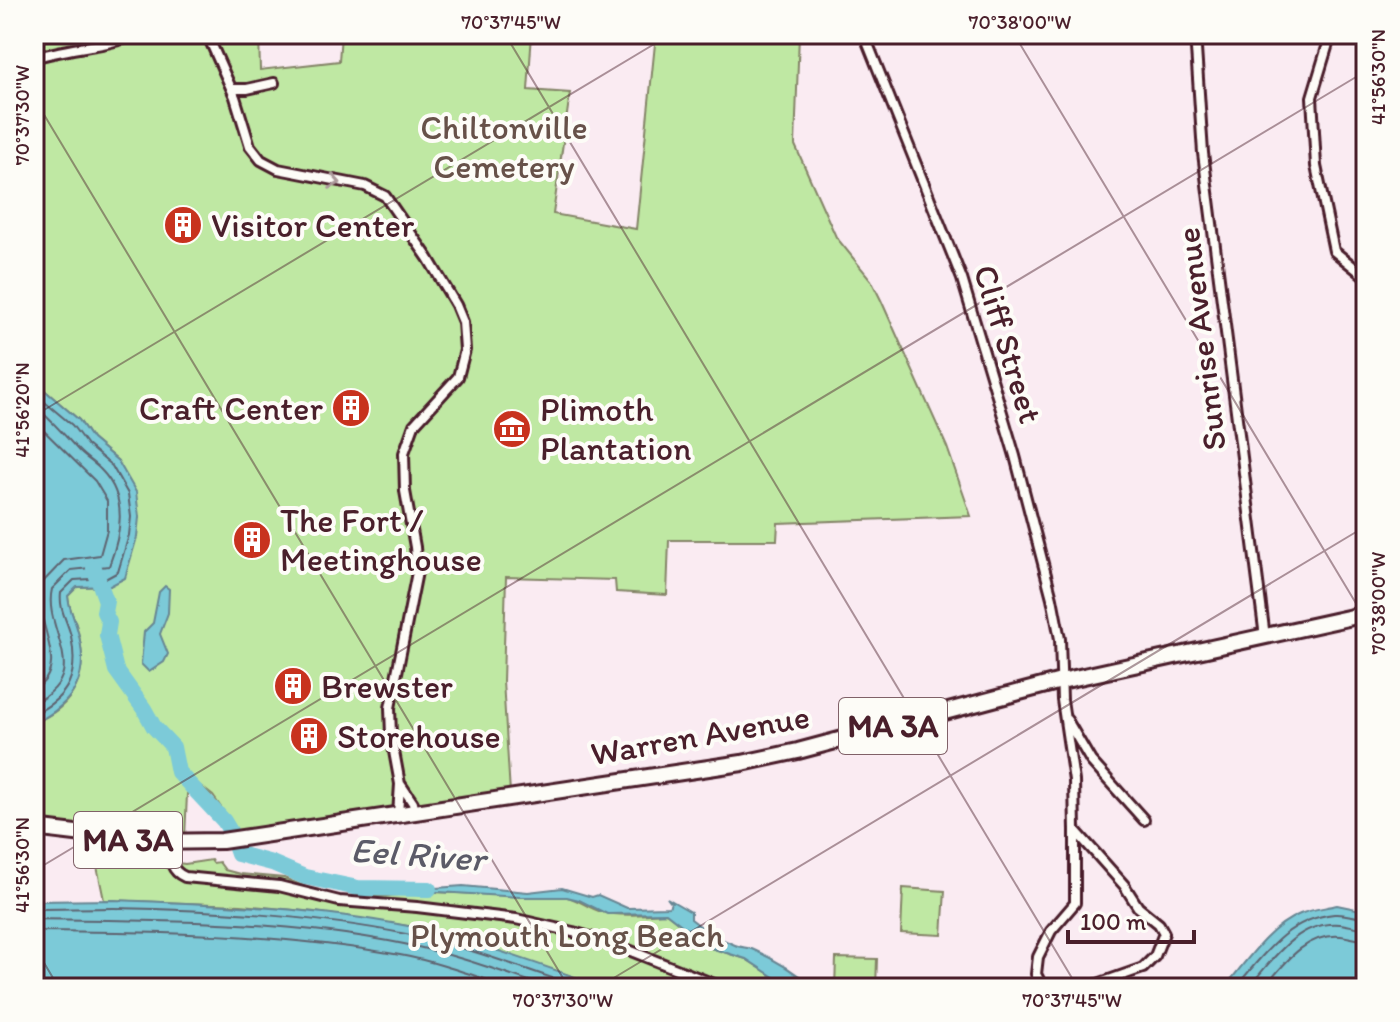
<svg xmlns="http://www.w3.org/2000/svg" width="1400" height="1022" font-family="Itim,sans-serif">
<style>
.green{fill:#bfe8a3;stroke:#848467;stroke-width:2}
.water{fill:#7bcad8;stroke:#678693;stroke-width:2}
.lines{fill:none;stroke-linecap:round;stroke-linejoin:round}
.shore{stroke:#5e6370;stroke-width:2}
.river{stroke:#7bcad8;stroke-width:16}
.minor-casing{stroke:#4a1f2b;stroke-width:14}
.primary-casing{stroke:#4a1f2b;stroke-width:20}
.minor{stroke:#fdfcf7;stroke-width:8}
.primary{stroke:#fdfcf7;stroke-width:14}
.oneway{stroke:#ac999b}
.ticks{fill:none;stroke:#4a1f2b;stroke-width:2;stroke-opacity:0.45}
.labels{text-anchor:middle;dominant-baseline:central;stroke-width:8;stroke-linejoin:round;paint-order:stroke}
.shield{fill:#fdfcf7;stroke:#806168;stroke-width:2}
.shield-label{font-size:32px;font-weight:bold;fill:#4a1f2b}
.park-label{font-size:34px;fill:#675149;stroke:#fdfcf7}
.poi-label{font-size:34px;fill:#4a1f2b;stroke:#fdfcf7;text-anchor:start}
.street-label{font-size:34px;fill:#4a1f2b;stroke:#fdfcf7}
.water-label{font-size:36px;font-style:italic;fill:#5b5b68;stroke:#fdfcf7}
.neatline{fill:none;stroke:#4a1f2b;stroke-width:3}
.ticks-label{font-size:20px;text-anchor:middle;fill:#4a1f2b}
</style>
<rect width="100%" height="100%" fill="#faebf2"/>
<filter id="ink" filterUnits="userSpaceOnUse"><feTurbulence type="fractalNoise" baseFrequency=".0125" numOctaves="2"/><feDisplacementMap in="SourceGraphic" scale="16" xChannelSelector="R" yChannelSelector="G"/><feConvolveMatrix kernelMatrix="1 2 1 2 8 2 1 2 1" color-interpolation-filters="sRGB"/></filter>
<g filter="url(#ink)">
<path class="green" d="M 74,34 L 259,34 L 260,70 L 339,61 L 341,34 L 532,34 L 528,90 L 570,93 L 553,214 L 636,229 L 656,34 L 799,34 L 795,145 L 836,237 L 871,280 L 881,300 L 947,447 L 971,516 L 778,523 L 777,540 L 669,540 L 667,595 L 616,592 L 615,580 L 506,577 L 503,681 L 510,793 L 239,833 L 213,796 L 194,781 L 187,794 L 185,838 L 34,823 L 34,722 C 75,708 89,673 78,632 C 75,619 69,610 68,596 L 77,587 L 110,586 L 118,461 L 92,439 L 79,420 L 41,387 L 34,384 L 34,44 Z
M 94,852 L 185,864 L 211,860 L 213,863 L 219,862 L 225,870 L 240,874 L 284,878 L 313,890 L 354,899 L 431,892 L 567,897 C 580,900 590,909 602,912 C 623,917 645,914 666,913 L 711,948 L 746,959 L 791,988 L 607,988 L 460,939 L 408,926 L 315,912 L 241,905 L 104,900 Z
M 903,888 L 945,891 L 942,935 L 901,933 Z
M 836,958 L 877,959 L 876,988 L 835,988 Z"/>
<path class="water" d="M 34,384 L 41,387 L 79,420 L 92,439 L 118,461 L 136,492 L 139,517 L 137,537 L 125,578 L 110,586 L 77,587 L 68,596 C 69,610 75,619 78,632 C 90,676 75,703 35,723 Z
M 165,586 L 169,589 L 168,613 L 160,634 L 168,654 L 164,662 L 149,672 L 141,664 L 144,632 L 153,623 L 159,592 Z
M 463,886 L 528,892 L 562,888 L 592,897 L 598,895 L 627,908 L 669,907 L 671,903 L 667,898 L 691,912 L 691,919 C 704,930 720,939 735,945 C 741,948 748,947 754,950 C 776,960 796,972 814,988 L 789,987 L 746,959 L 711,948 L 666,913 L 607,914 L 579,900 L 567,897 L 519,897 L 407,890 Z
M 115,900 C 213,904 311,907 408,926 C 475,940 542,966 607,988 L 34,988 L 34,901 Z
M 1337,905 L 1366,911 L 1366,988 L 1224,988 C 1246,962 1268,927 1300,914 C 1312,909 1325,908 1337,905 Z"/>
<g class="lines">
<path class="shore" d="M 34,393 L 72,425 L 87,445 L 112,466 L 128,494 L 131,517 L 129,535 L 118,572 L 107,578 L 74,580 L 61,593 C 59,610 67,620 71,636 C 79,675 69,697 34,714
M 34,405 C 50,419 64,434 78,450 C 85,458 95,463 102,471 C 128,498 121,534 109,566 L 71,570 L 52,589 C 42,631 95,673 34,703
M 34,421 L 95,481 L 107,501 L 107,530 L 100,555 L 64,560 L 41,584 C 30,619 74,665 34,690
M 34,909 C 60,909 87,908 114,908 C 211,910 311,915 406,934 C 466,946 524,969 582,988
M 34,919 C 158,921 282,919 404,944 C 454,954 502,972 550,988
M 34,931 C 157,932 279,933 400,955 C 438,962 475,976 512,988
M 1235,988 C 1264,954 1287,919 1334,914 C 1345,913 1356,918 1366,918
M 1248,988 C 1272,960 1298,920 1340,924 C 1349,925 1357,928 1366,928
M 1264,988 C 1284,964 1305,933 1341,936 C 1349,937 1357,940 1366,940"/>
<path class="river" d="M 94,568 L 106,601 L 104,612 L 109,622 L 107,635 L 116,670 L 144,709 L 154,727 L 173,747 L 178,772 L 224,821 L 230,831 L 238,854 L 272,863 L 305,877 L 358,888 L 429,889"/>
<g class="minor-casing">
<path id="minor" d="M 207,34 L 235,97 L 250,146 L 261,160 L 278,169 L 365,186 L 385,196 L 428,258 L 456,305 L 463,322 L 465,350 L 458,377 L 414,425 L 404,453 L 405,491 L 415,547 L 417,572 L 390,708 L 391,735 L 400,784 L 398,815
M 864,34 L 962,279 L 1015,456 L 1052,598 L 1060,639 L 1062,700 L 1074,781 L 1075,830
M 1195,34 L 1203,153 L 1265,637
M 1331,34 L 1312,97 L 1316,166 L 1334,251 L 1366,277
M 34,58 C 68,47 105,47 137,34
M 232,89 L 247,89 L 274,83
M 1067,720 L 1091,761 L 1144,820
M 401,785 L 413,803 L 415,813
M 171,843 C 171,859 169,870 185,877 L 279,886 L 339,901 L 417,907 L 516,919 L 573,932 L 616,945 L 724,988
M 1043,988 L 1036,974 L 1038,957 L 1051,931 L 1075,903 L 1075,830 L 1124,885 L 1138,907 L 1159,924 L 1164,933 L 1155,956 L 1143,968 L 1086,988"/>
</g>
<g class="primary-casing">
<path id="primary" d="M 34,828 L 150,842 L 222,841 L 742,763 L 798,751 L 1061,681 L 1366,614"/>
</g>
<use href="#minor" class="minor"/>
<use href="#primary" class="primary"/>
</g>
<defs><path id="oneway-chevron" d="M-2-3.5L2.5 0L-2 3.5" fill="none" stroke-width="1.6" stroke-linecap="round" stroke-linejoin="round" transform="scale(2)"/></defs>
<use class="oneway" href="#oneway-chevron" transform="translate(335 182) rotate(10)"/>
</g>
<path class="ticks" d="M 505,34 L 1078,988M 1014,34 L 1366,620M 34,98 L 569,988M 34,416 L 671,34M 34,871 L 1366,71M 34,946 L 59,988M 597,988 L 1366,526M 1354,988 L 1366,981"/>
<defs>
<g id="building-disc" transform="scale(2)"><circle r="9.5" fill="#c8321e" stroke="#fdfcf7"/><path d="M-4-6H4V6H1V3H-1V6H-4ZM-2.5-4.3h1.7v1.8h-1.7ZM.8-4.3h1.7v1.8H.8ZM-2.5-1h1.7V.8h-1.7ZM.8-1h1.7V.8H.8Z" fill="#fff"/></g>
<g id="museum-disc" transform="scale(2)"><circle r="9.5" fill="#c8321e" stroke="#fdfcf7"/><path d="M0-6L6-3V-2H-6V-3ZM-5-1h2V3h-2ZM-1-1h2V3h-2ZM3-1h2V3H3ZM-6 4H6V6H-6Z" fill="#fff"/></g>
</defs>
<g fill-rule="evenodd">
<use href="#building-disc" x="183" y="225"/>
<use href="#building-disc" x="351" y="408"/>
<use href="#museum-disc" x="512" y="429"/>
<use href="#building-disc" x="252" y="540"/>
<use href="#building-disc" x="293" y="686"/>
<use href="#building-disc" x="309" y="736"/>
</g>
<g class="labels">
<g class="shield">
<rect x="839" y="698" width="108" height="56" rx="6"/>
<rect x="74" y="812" width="108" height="56" rx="6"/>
</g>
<g class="shield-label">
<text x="893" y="726">MA 3A</text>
<text x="128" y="840">MA 3A</text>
</g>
<g class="park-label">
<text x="504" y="127">Chiltonville<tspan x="504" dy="39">Cemetery</tspan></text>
<text x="567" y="935">Plymouth Long Beach</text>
</g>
<g class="poi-label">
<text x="211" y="225">Visitor Center</text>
<text x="323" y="408" text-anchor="end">Craft Center</text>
<text x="540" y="409">Plimoth<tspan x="540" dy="39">Plantation</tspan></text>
<text x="280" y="520">The Fort /<tspan x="280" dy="39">Meetinghouse</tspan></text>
<text x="321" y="686">Brewster</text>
<text x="337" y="736">Storehouse</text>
</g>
<g class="street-label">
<text transform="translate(1201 339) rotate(-97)">Sunrise Avenue</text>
<text transform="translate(1008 344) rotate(73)">Cliff Street</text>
<text transform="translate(700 735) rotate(-10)">Warren Avenue</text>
</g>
<g class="water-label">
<text transform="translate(418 854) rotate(4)">Eel River</text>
</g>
</g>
<rect width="1400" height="1022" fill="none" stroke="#fdfcf7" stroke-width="88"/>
<path d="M1068 930v12h126v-12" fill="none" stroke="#4a1f2b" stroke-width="4"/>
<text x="1080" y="930" font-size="24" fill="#4a1f2b" stroke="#fdfcf7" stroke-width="6" paint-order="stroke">100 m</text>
<rect x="44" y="44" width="1312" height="934" class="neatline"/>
<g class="ticks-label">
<text x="511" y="29">70°37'45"W</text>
<text x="1020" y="29">70°38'00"W</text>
<text transform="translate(1378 77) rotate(-90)" y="7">41°56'30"N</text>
<text transform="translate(22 115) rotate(-90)" y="7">70°37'30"W</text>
<text transform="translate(22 410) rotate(-90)" y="7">41°56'20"N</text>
<text transform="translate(1378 603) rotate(-90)" y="7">70°38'00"W</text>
<text transform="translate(22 865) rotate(-90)" y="7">41°56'30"N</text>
<text x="563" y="1007">70°37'30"W</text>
<text x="1072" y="1007">70°37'45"W</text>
</g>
</svg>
